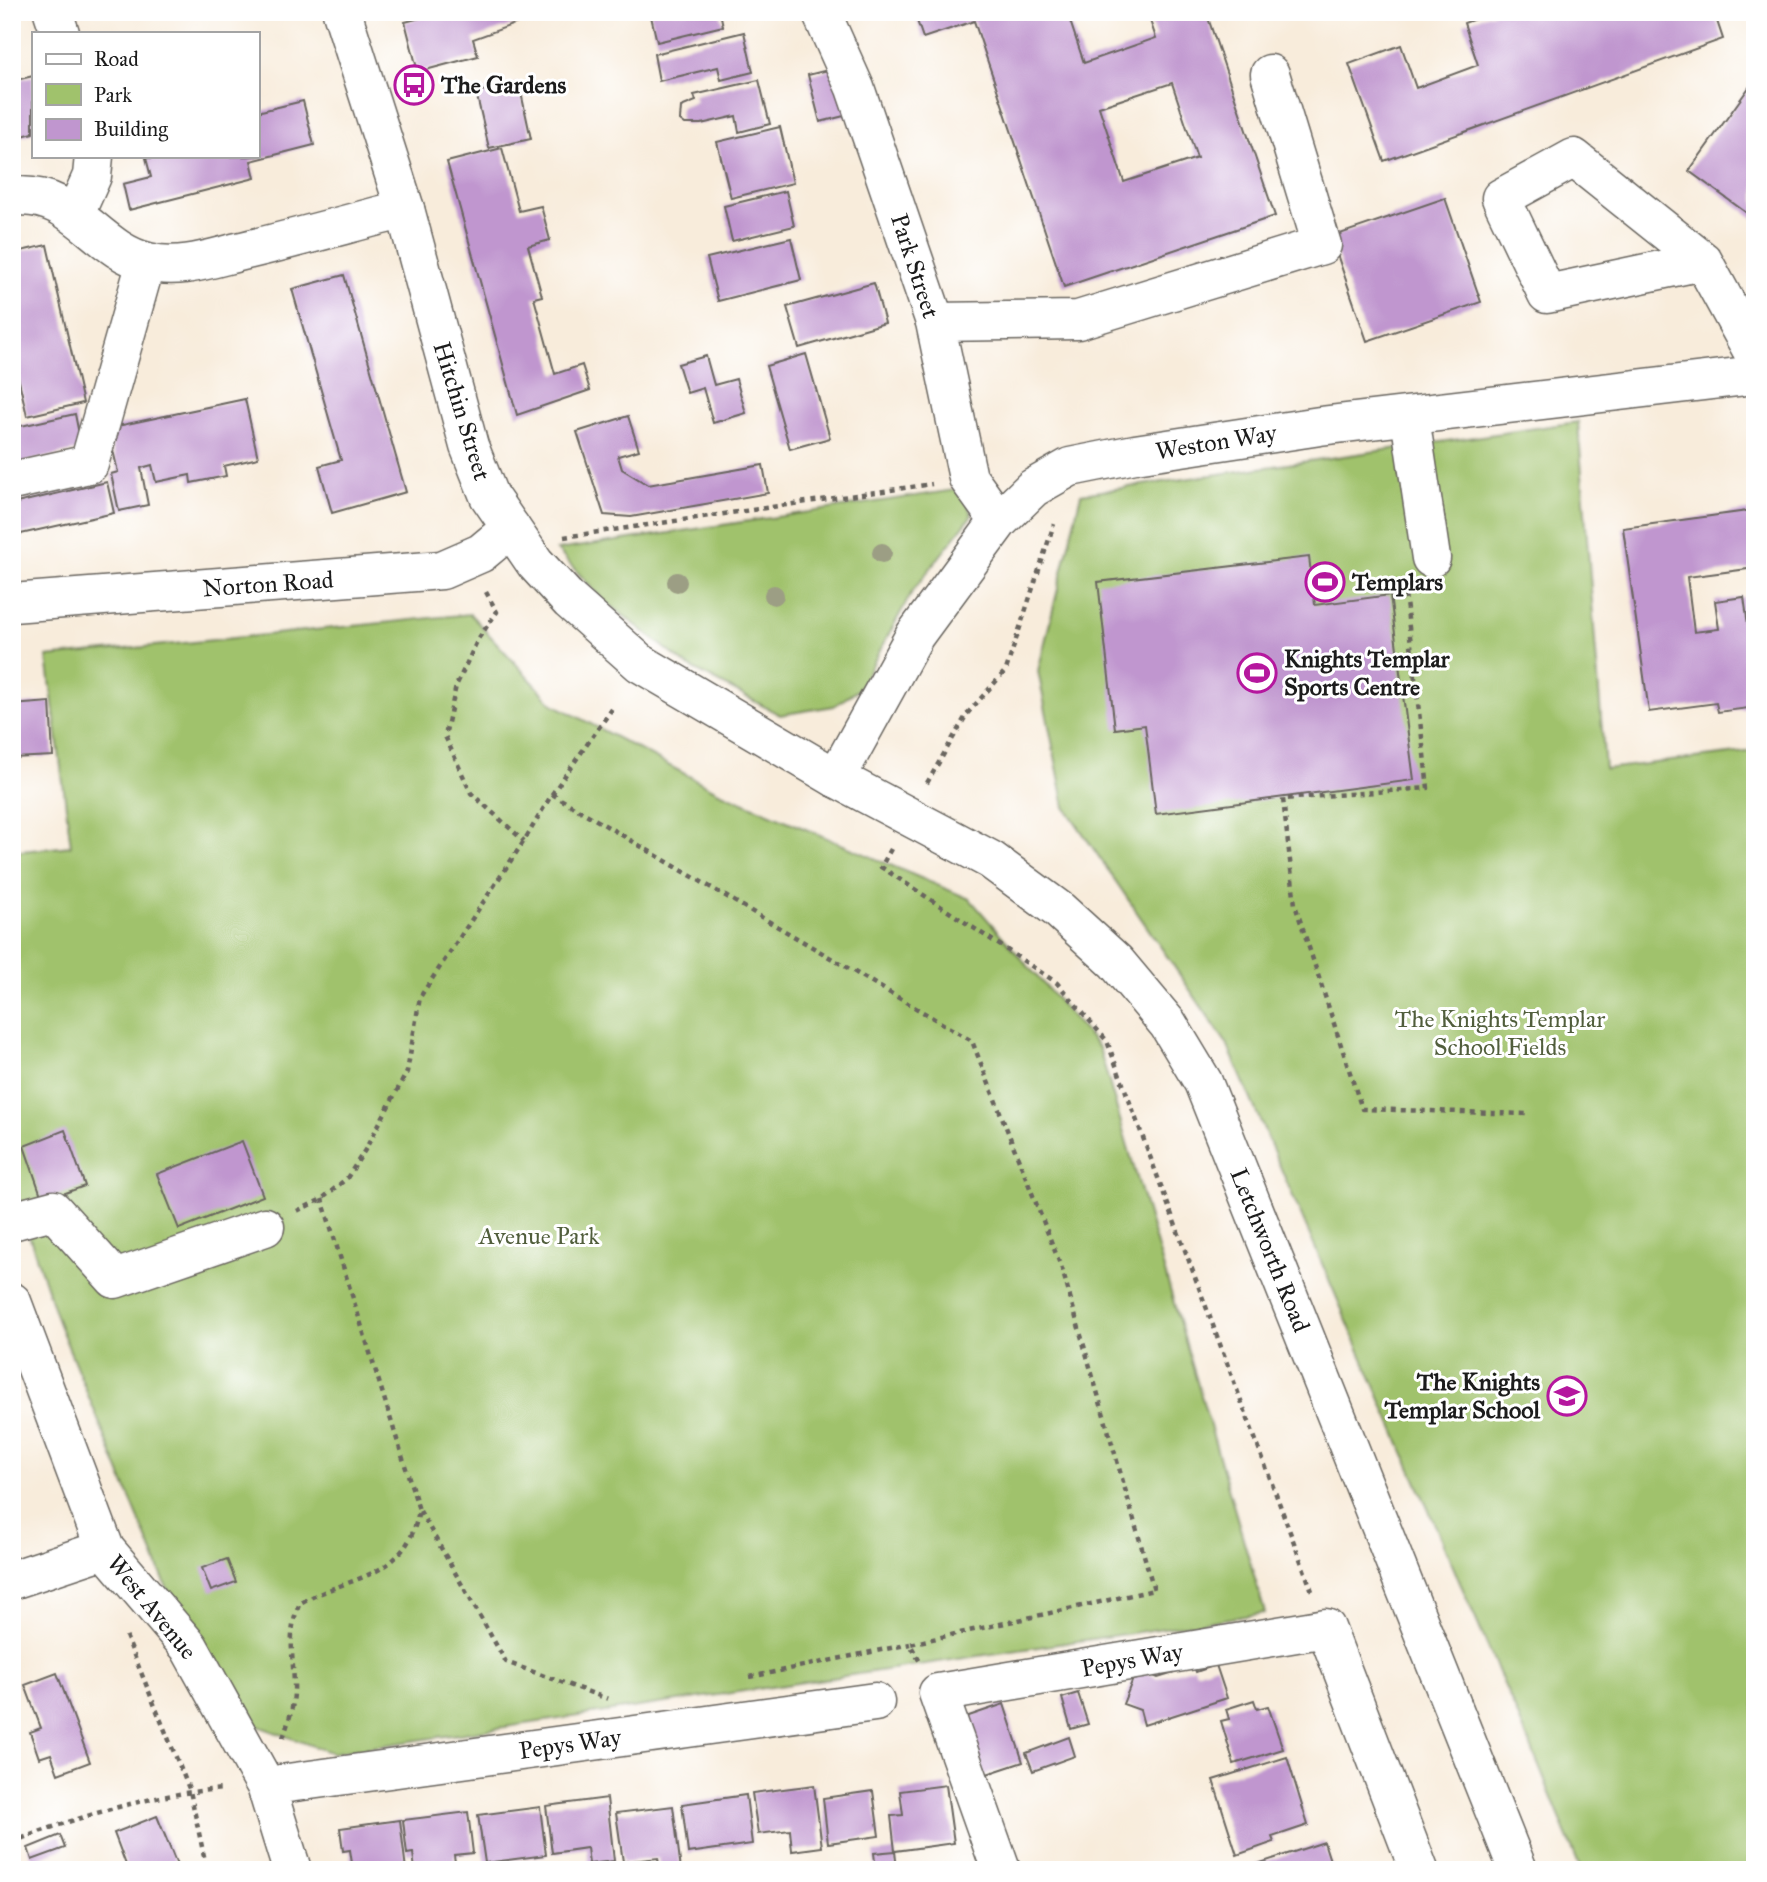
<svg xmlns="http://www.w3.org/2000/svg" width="1767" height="1882" font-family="'IM FELL Great Primer',serif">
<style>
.green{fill:#a0c26c;stroke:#5e6f44;stroke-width:2}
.building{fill:#c096cf;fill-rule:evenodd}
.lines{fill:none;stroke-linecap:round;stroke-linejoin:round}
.minor-casing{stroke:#69655f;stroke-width:41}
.major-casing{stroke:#69655f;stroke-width:41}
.path{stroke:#69655f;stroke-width:4.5;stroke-dasharray:5 5;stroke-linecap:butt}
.minor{stroke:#fff;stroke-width:38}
.major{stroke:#fff;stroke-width:38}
.tree{fill:#9c9e84}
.labels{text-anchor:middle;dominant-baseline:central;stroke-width:6;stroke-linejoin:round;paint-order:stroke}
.poi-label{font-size:24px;font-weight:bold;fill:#1c1c1c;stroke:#fff;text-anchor:start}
.street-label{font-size:24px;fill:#1c1c1c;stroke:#fff}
.park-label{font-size:24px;fill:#515e3c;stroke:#fff}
</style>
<rect width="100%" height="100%" fill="#fff"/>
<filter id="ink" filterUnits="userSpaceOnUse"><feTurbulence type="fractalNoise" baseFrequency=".0143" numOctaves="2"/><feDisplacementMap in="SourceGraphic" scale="14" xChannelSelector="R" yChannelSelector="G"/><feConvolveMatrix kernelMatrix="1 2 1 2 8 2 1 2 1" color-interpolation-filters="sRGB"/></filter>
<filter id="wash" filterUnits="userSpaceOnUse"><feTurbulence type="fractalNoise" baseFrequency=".00686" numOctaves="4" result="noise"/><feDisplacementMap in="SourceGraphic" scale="28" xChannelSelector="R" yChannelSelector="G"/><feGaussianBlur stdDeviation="1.57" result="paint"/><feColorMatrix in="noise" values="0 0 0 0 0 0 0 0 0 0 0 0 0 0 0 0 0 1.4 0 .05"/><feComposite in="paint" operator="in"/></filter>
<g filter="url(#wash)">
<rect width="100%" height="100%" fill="#f8ecdb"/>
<path class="green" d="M 1578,422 L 1605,769 L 1755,751 L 1755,1870 L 1581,1870 L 1532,1749 L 1227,1044 L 1065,807 L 1038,671 L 1081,494 Z
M 961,489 L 972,515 L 912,592 L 859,689 L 834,706 L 780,715 L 688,666 L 601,598 L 557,550 Z
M 470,614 L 553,704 L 717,791 L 970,899 L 1099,1048 L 1265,1613 L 332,1753 L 255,1725 L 174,1605 L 58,1322 L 12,1184 L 12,852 L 71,846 L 47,657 Z"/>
<g id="blocks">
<path class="building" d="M 430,12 L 548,12 L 473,39 L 478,56 L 418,72 L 405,22 L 432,15 Z
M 650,12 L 720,12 L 723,26 L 657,42 Z
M 914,12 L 1067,12 L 1084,63 L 1156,38 L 1147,12 L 1206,12 L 1275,216 L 1064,287 L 974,21 L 923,38 ZM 1172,83 L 1197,158 L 1124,182 L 1099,107 Z
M 1494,12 L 1714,12 L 1723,39 L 1384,161 L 1349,64 L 1401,45 L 1416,88 L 1478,65 L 1464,23 Z
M 744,32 L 753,72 L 721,80 L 718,67 L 659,81 L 654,54 Z
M 836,68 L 848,115 L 820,122 L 808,75 Z
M 33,76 L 33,133 L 12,139 L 12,81 Z
M 1755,79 L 1755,219 L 1689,171 Z
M 759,80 L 770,124 L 739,132 L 736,116 L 701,124 L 685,124 L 680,120 L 681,107 L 696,101 L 694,95 Z
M 519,83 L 531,139 L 489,148 L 476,92 Z
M 303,101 L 314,145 L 251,161 L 255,178 L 129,210 L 123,184 L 151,177 L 146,158 L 257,156 L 257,112 Z
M 780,127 L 793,183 L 731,198 L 717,142 Z
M 502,148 L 519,211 L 541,206 L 550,240 L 528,246 L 542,296 L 534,298 L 555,374 L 582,365 L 590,390 L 517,415 L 447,162 Z
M 786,191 L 794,226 L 732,241 L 724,206 Z
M 1445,198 L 1481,302 L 1367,341 L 1331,237 Z
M 791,238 L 801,280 L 718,301 L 707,258 Z
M 47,245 L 83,403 L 27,416 L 12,350 L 12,253 Z
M 344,275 L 406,492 L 332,513 L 319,466 L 341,460 L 292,289 Z
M 874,283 L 885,323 L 799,348 L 787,307 Z
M 806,354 L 830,438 L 790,449 L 766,366 Z
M 706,356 L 714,385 L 736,379 L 746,413 L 713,423 L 703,388 L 687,393 L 678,364 Z
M 245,399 L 258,458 L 224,466 L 226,476 L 191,483 L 190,475 L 156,482 L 152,465 L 141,468 L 148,505 L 119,511 L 111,474 L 118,472 L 108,428 Z
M 75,414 L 82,449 L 12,465 L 12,428 Z
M 628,416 L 639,450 L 618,456 L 622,469 L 648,485 L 763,465 L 768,493 L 631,517 L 604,515 L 577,432 Z
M 107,482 L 114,513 L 12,536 L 12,504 Z
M 1755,510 L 1755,568 L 1687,577 L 1694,632 L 1719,629 L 1715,601 L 1744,597 L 1748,625 L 1755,624 L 1755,697 L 1748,698 L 1749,708 L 1718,712 L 1716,703 L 1649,712 L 1623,528 Z
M 1309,557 L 1315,605 L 1390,595 L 1414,780 L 1156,814 L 1145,725 L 1115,729 L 1098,582 Z
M 50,702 L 53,756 L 12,758 L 12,705 Z
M 65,1130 L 85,1186 L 43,1201 L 24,1146 Z
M 242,1141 L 263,1196 L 179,1229 L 157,1174 Z
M 227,1559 L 236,1582 L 211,1591 L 202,1568 Z
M 1216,1665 L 1227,1698 L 1144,1725 L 1140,1710 L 1123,1704 L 1137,1669 L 1158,1678 L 1194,1667 L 1196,1672 Z
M 57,1673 L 90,1762 L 58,1774 L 51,1754 L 39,1758 L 30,1732 L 41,1728 L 25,1685 Z
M 1078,1693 L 1088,1724 L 1071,1729 L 1062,1698 Z
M 1254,1700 L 1257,1709 L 1268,1706 L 1283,1749 L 1234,1764 L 1221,1721 L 1229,1719 L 1226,1709 Z
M 1004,1704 L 1023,1762 L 984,1775 L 966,1717 Z
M 1069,1737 L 1075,1756 L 1033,1771 L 1026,1753 Z
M 1287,1757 L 1308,1825 L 1272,1837 L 1274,1842 L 1237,1855 L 1213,1780 Z
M 814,1785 L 822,1847 L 792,1851 L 790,1830 L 758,1834 L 752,1793 Z
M 946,1785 L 954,1843 L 895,1851 L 891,1816 L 903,1815 L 900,1791 Z
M 873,1791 L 879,1836 L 828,1843 L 823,1798 Z
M 746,1795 L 752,1844 L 688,1853 L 682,1804 Z
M 607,1798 L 614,1861 L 589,1864 L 587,1848 L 552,1853 L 546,1806 Z
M 673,1806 L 681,1870 L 660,1870 L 658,1858 L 623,1862 L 616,1813 Z
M 540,1807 L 546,1855 L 485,1863 L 478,1815 Z
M 468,1812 L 473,1853 L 454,1855 L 456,1870 L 415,1870 L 413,1853 L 407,1854 L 403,1820 Z
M 157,1816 L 179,1870 L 128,1870 L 114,1833 Z
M 400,1820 L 406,1870 L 353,1870 L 350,1850 L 343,1851 L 340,1828 Z
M 60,1835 L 65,1848 L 32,1860 L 28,1848 Z
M 1324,1842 L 1333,1870 L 1242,1870 L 1242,1869 Z
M 895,1851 L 897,1870 L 876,1870 L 874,1853 Z"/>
</g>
</g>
<g filter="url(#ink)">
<use href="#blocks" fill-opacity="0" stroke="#69655f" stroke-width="2"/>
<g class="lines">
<g class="minor-casing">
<path id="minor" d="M 53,12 L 60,33
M 821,12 L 855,88 L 935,322 L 968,478 L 999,521
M 12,197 C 74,189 95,250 148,262 C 178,270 210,259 238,252 C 294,239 350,223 405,209
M 75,214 L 92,176 L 94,156
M 1703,261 L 1547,294 L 1501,198 L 1574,158 L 1703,261 L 1755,356
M 935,322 L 1078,320 L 1322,245 L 1270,74
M 1410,417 L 1431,558
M 12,481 L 89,464 L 146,262
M 12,603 L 442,570 L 481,553 L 511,528
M 836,778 L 915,635 L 999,521 L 1033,488 L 1070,467 L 1135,454 L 1320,426 L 1755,375
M 12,1221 L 53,1210 L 115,1279 L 265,1227
M 12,1302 L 105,1549 L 189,1647 L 266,1786 L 292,1870
M 12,1580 L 105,1549
M 266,1786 L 875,1702
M 1001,1870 L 938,1693 L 1326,1628 L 1419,1870"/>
</g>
<g class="major-casing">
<path id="major" d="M 342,12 L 405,209 L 469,446 L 489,496 L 535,563 L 570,601 L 640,663 L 836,778 L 991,860 L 1059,910 L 1116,962 L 1168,1024 L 1203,1082 L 1518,1870"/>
</g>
<path class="path" d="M 564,537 L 932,484
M 1404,585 L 1428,788 L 1283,799 L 1295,905 L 1362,1109 L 1528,1114
M 486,592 L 497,612 L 478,639 L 456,686 L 445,736 L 471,793 L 524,841
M 927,783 L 967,714 L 1006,670 L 1054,524
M 552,794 L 972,1041 L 1062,1269 L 1154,1590 L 910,1644 L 920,1662
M 891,849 L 881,867 L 1057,983 L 1107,1041 L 1312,1591
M 297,1211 L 322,1199 L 347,1178 L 365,1150 L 407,1072 L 420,997 L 524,841 L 552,794 L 612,709
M 420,1511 L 506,1662 L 608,1699
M 126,1636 L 190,1791 L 207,1870
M 750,1677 L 910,1644
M 283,1738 C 289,1720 295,1704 294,1684 C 293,1654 287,1631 300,1603 C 354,1574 407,1579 419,1510 L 322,1199
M 12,1842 C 78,1817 153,1793 224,1789"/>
<use href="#minor" class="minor"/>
<use href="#major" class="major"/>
</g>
<g class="tree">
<circle cx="882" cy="553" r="10"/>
<circle cx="677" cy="582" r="10"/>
<circle cx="774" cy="595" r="10"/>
</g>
</g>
<defs>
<g id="bus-ring" transform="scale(2.0125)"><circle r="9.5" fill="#fff" stroke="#b5179e" stroke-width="1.5"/><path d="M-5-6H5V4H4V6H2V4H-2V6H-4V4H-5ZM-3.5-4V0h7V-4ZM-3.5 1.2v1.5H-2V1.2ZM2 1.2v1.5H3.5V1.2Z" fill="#b5179e"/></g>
<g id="stadium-ring" transform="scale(2.0125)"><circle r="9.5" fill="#fff" stroke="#b5179e" stroke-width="1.5"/><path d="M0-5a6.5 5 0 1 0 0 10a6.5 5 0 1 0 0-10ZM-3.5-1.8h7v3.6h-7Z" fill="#b5179e"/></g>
<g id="school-ring" transform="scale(2.0125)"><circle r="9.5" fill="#fff" stroke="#b5179e" stroke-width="1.5"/><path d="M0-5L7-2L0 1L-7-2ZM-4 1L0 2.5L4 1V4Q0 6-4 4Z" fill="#b5179e"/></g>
</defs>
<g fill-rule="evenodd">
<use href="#bus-ring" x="414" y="85"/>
<use href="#stadium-ring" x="1325" y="582"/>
<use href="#stadium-ring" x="1257" y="673"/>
<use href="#school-ring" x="1567" y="1396"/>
</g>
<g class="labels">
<g class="poi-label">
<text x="441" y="85">The Gardens</text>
<text x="1352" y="582">Templars</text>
<text x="1284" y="659">Knights Templar<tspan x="1284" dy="28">Sports Centre</tspan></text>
<text x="1540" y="1382" text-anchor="end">The Knights<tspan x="1540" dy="28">Templar School</tspan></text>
</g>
<g class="street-label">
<text transform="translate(915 266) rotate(72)">Park Street</text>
<text transform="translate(462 411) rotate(73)">Hitchin Street</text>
<text transform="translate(1216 442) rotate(-9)">Weston Way</text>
<text transform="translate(268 584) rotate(-4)">Norton Road</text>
<text transform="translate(1270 1250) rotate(68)">Letchworth Road</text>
<text transform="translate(152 1607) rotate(51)">West Avenue</text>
<text transform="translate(1132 1660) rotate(-10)">Pepys Way</text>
<text transform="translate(570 1744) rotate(-8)">Pepys Way</text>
</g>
<g class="park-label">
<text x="1500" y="1019">The Knights Templar<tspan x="1500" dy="28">School Fields</tspan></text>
<text x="539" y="1236">Avenue Park</text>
</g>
</g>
<rect width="1767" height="1882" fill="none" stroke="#fff" stroke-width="42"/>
<rect x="32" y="32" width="228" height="126" fill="#ffffff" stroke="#a4a4a4" stroke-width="2"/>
<rect x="46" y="54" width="35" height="10" fill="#ffffff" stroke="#a4a4a4" stroke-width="2"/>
<text x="94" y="66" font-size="21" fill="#1c1c1c">Road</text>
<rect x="46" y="84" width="35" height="21" fill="#a0c26c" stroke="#a4a4a4" stroke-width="2"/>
<text x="94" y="102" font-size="21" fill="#1c1c1c">Park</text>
<rect x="46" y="119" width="35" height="21" fill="#c096cf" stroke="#a4a4a4" stroke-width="2"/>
<text x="94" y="136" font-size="21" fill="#1c1c1c">Building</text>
</svg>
